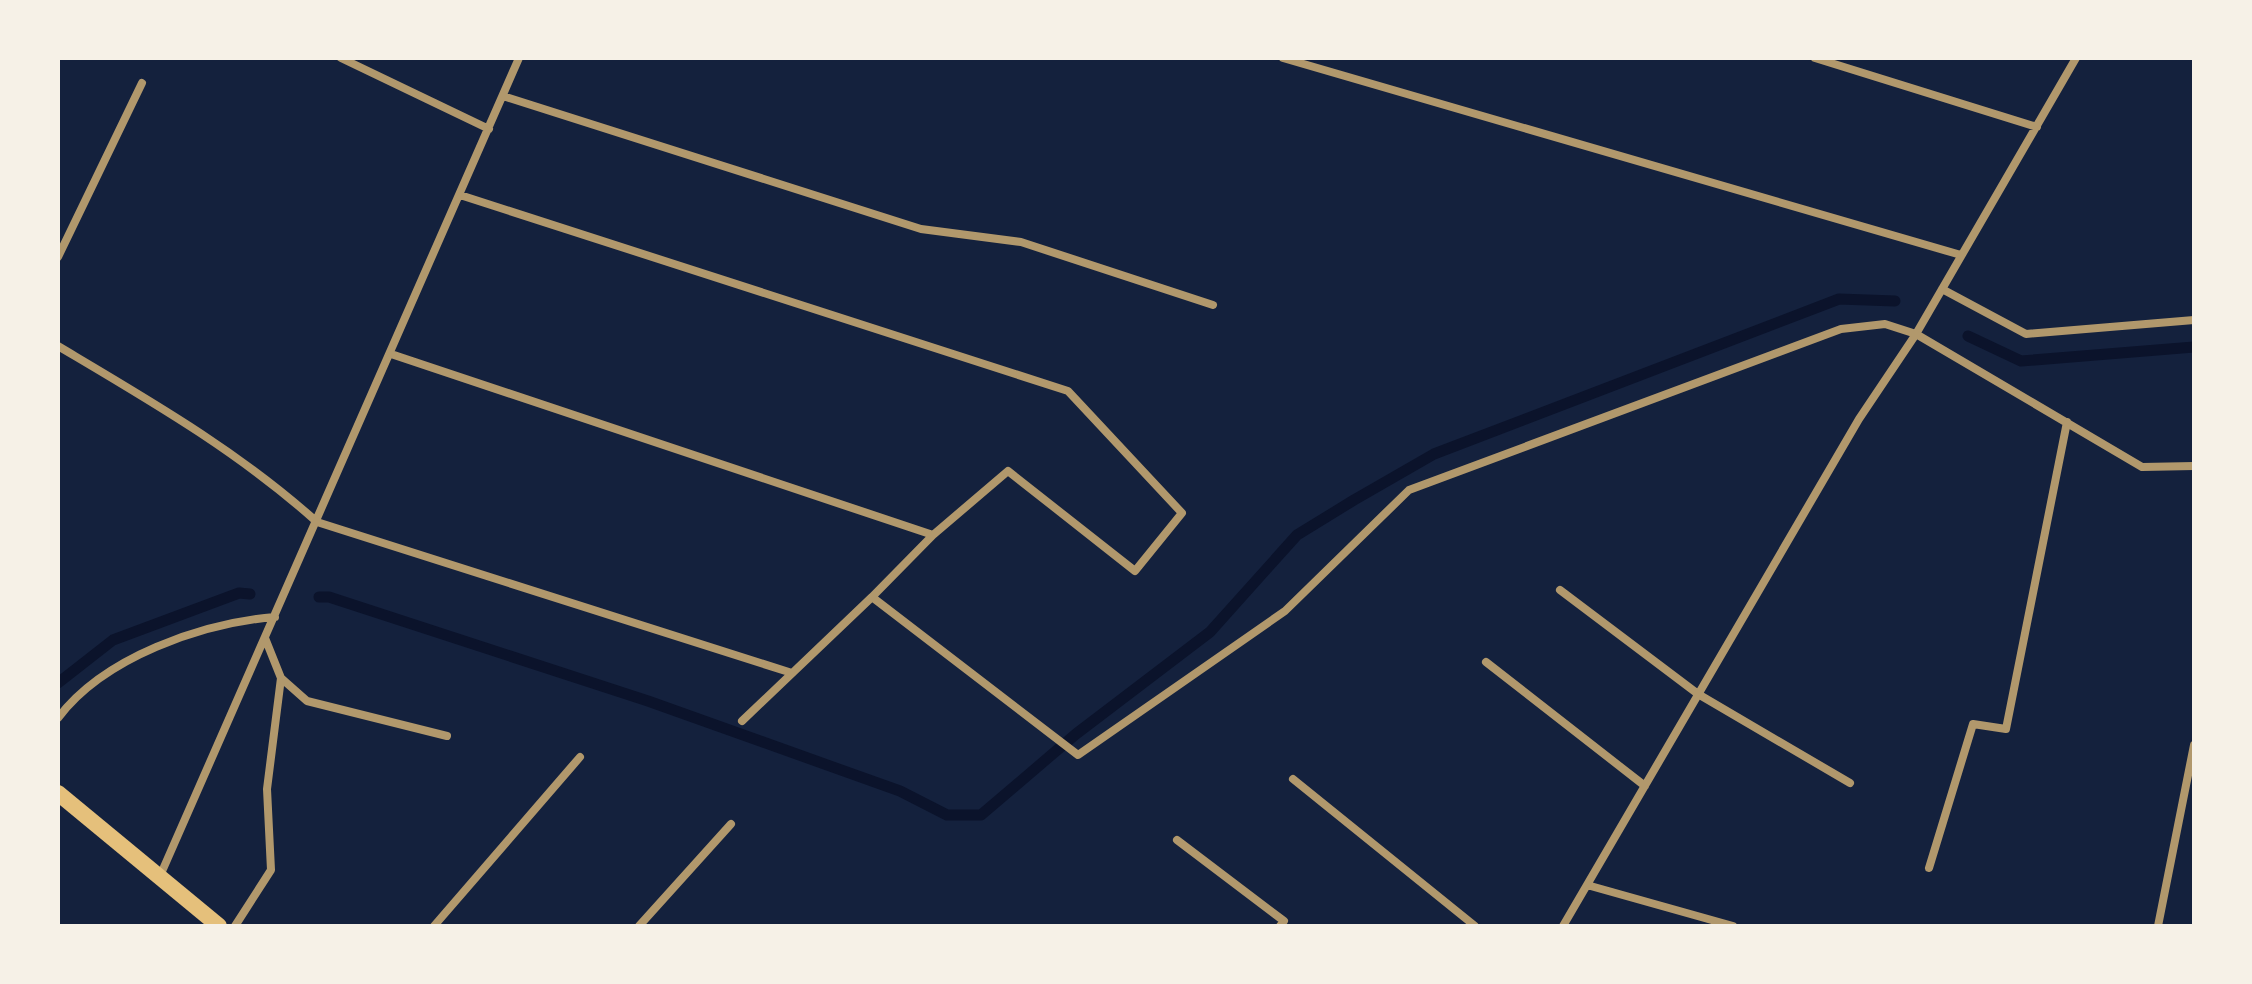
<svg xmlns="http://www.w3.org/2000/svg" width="2252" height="984" font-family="'Work Sans',sans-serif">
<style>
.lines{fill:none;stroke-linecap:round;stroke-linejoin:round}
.stream{stroke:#0b132b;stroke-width:11}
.minor{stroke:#b1986c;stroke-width:8}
.secondary{stroke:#e5c07b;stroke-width:16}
</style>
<rect width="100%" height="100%" fill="#14213d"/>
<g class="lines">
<path class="stream" d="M 1968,336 L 2021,361 L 2194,347
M 319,597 L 329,597 L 648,701 L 900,791 L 947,815 L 981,815 L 1076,734 L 1210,632 L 1297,535 L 1354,500 L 1434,454 L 1839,299 L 1895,301
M 58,683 L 113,640 L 239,593 L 250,594"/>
<path class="minor" d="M 341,58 L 489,129
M 1283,58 L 1961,255
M 1815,58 L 2037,127
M 503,96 L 921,229 L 1021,242 L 1213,305
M 460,195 L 1068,391 L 1182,513 L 1135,571 L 1008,471 L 933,535
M 58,257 L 142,83
M 1942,289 L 2026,334 L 2194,320
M 58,346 C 149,400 238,451 317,522 L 792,673
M 391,354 L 933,535 L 872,597 L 1078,755 L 1285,611 L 1409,490 L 1841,329 L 1885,324 L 1916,334 L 2142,467 L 2194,466
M 1560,590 L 1698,694 L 1850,783
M 265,638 L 281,678 L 307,701 L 447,736
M 1486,662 L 1645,786
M 58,718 C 104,657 202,623 275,617
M 742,721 L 872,597
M 1293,779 L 1475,926
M 1177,840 L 1284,921 L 1280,926
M 1929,868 L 1973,724 L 2006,729 L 2067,422
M 160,876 L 519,58
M 1587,885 L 1733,926
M 235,926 L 271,870 L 267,789 L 281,678
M 434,926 L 580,757
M 639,926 L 731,824
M 1563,926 L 1859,419 L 1916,334 L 2076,58
M 2158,926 L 2194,745"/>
<path class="secondary" d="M 58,793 L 219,926"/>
</g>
<rect width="2252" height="984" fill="none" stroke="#f6f1e7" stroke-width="120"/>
</svg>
